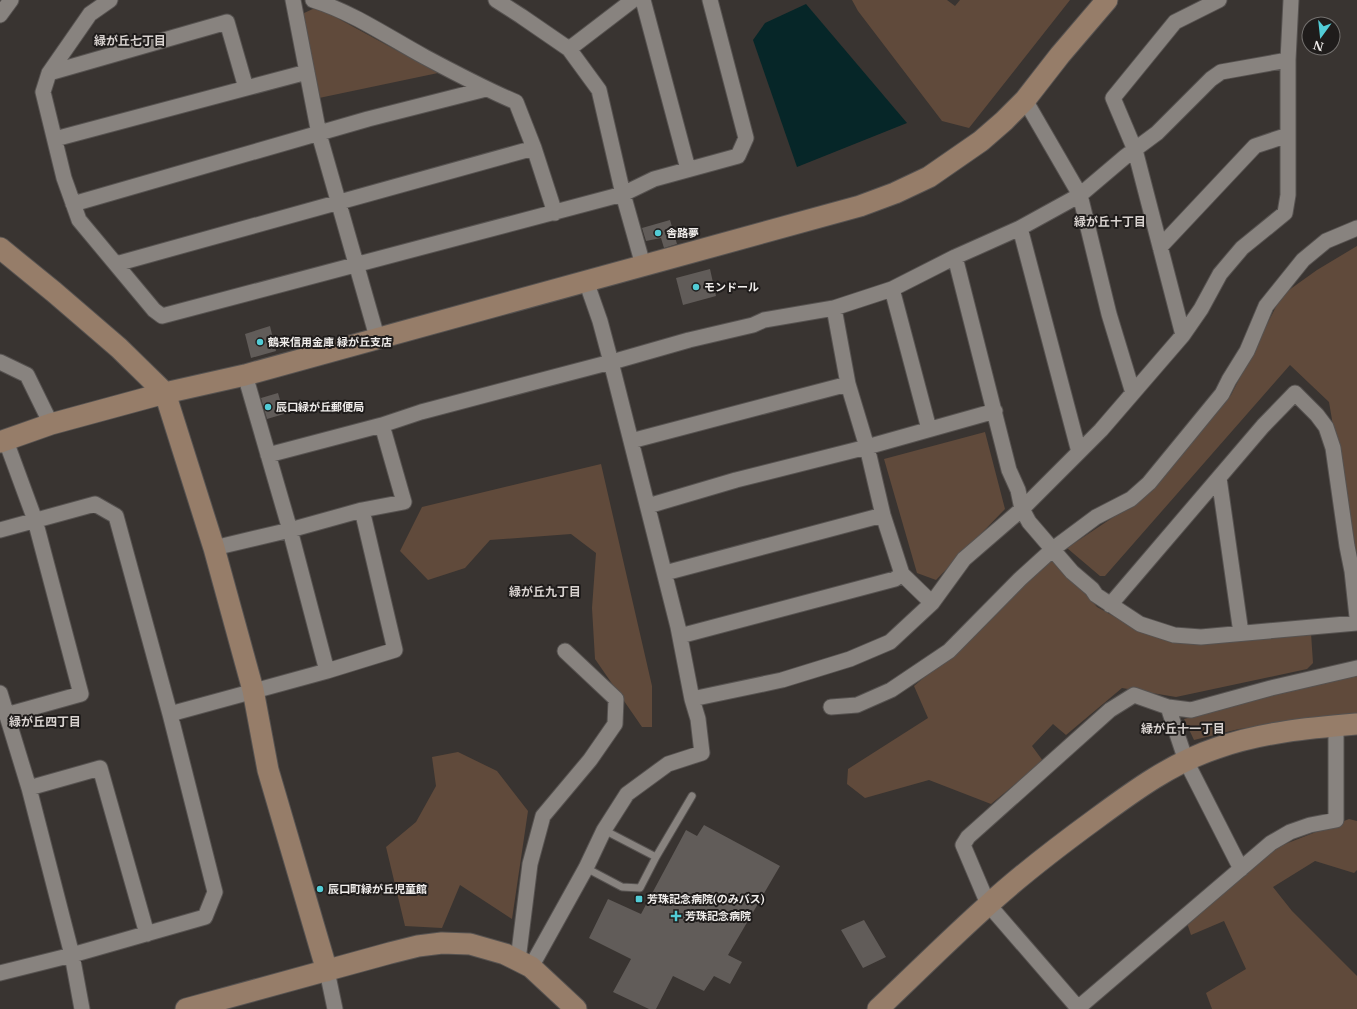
<svg xmlns="http://www.w3.org/2000/svg" width="1357" height="1009" font-family="'Libre Baskerville','Noto Sans JP',serif">
<style>
.green{fill:#604a3b}
.water{fill:#062628}
.building{fill:#615c59}
.lines{fill:none;stroke-linecap:round;stroke-linejoin:round}
.lane-casing{stroke:#565250;stroke-width:9}
.street-casing{stroke:#565250;stroke-width:17}
.secondary-casing{stroke:#565250;stroke-width:23}
.lane{stroke:#88837f;stroke-width:7}
.street{stroke:#88837f;stroke-width:15}
.secondary{stroke:#967d69;stroke-width:21}
.poi-dot{fill:#52ccd6;stroke:#1f1c1b;stroke-width:1.5}
.labels{text-anchor:middle;dominant-baseline:central;stroke-width:4;stroke-linejoin:round;paint-order:stroke}
.poi-label{font-size:11px;font-weight:bold;fill:#f0edeb;stroke:#1f1c1b;text-anchor:start}
.neighbourhood-label{font-size:12px;font-weight:bold;fill:#d8d2cf;stroke:#1f1c1b}
</style>
<rect width="100%" height="100%" fill="#393431"/>
<path class="green" d="M 852,0 L 947,0 L 955,6 L 960,0 L 1070,0 L 969,128 L 942,121 L 858,11 Z
M 317,7 L 438,73 L 319,98 L 302,14 Z
M 1357,246 L 1357,568 L 1329,402 L 1290,365 L 1105,576 L 1100,576 L 1067,548 L 1136,502 L 1231,395 L 1282,295 L 1317,270 Z
M 985,432 L 1005,509 L 936,580 L 917,573 L 884,459 Z
M 601,464 L 652,686 L 652,727 L 642,727 L 595,659 L 592,608 L 596,553 L 571,534 L 490,540 L 465,568 L 428,580 L 400,551 L 422,507 Z
M 1052,555 L 1097,607 L 1144,633 L 1311,633 L 1313,663 L 1307,669 L 1176,697 L 1122,688 L 1066,735 L 1053,724 L 1032,746 L 1043,761 L 991,804 L 929,780 L 865,798 L 847,784 L 848,769 L 928,718 L 914,686 L 948,657 Z
M 1357,673 L 1357,715 L 1239,729 L 1194,740 L 1184,719 Z
M 458,752 L 497,771 L 528,811 L 512,919 L 460,885 L 442,928 L 405,926 L 386,847 L 416,822 L 436,786 L 432,757 Z
M 1349,819 L 1357,821 L 1357,870 L 1354,873 L 1315,861 L 1273,887 L 1292,911 L 1357,976 L 1357,1009 L 1212,1009 L 1206,993 L 1246,969 L 1224,921 L 1191,935 L 1187,923 L 1270,850 Z"/>
<path class="water" d="M 806,4 L 907,123 L 797,167 L 753,40 L 765,23 Z"/>
<path class="building" d="M 670,220 L 677,244 L 664,248 L 661,238 L 646,241 L 642,228 Z
M 710,269 L 716,296 L 683,305 L 676,278 Z
M 270,326 L 276,351 L 251,358 L 245,334 Z
M 278,393 L 284,414 L 267,419 L 261,398 Z
M 704,825 L 780,866 L 728,955 L 742,962 L 730,984 L 714,976 L 704,991 L 673,976 L 656,1009 L 649,1009 L 613,992 L 631,959 L 589,938 L 608,899 L 641,914 L 686,830 L 697,836 Z
M 864,920 L 886,957 L 863,968 L 841,930 Z"/>
<g class="lines">
<g class="lane-casing">
<path id="lane" d="M 656,857 L 692,796
M 586,868 L 622,887 L 640,888 L 656,857 L 604,830"/>
</g>
<g class="street-casing">
<path id="street" d="M 110,0 L 90,14 L 49,73 L 43,92 L 64,178 L 79,220 L 154,310 L 162,316 L 623,194 L 654,179 L 738,156 L 746,138 L 710,0
M 293,0 L 319,134 L 377,337
M 313,0 C 354,13 388,37 425,57 C 455,73 485,89 516,102 L 534,148 L 555,213
M 496,0 L 521,16 L 569,49 L 599,90 L 623,194 L 643,265
M 643,0 L 688,169
M 0,15 L 11,0
M 569,49 L 633,0
M 1288,60 L 1291,0
M 49,73 L 227,22 L 246,88
M 1025,100 L 1080,195 L 1109,314 L 1133,393
M 55,139 L 307,72
M 73,204 L 368,119 L 486,89
M 1020,228 L 1079,452
M 1160,247 L 1255,146 L 1288,135
M 955,257 L 1009,470 L 1018,490 L 1022,509 L 1029,522 L 1072,572 L 1092,589 L 1096,595 L 1140,624 L 1174,635 L 1201,637 L 1357,623
M 116,264 L 534,148
M 892,289 L 929,429
M 834,308 L 848,384 L 867,447 L 883,515 L 902,574 L 932,603
M 1183,335 L 1135,150 L 1113,98 L 1175,22 L 1219,0
M 0,362 L 27,375 L 51,424
M 6,441 L 35,520 L 81,694 L 6,715
M 631,441 L 848,384
M 268,455 L 382,425 L 421,412 L 611,362 L 619,360 L 689,340 L 753,325 L 764,320 L 834,308 L 892,289 L 955,257 L 1020,228 L 1080,195 L 1126,156 L 1157,133 L 1211,79 L 1221,72 L 1288,60 L 1288,195 L 1285,213 L 1242,248 L 1220,274 L 1201,309 L 1183,335 L 1101,430 L 1022,509 L 964,559 L 932,603 L 890,642 L 850,659 L 782,680 L 692,699
M 1219,478 L 1241,633
M 648,506 L 736,480 L 867,447 L 995,411
M 0,530 L 95,504 L 116,516 L 170,714 L 215,892 L 205,917 L 72,955 L 0,973
M 214,548 L 290,530 L 245,375
M 665,573 L 883,515
M 1110,605 L 1263,426 L 1295,393 L 1317,415 L 1326,427 L 1333,448 L 1347,546 L 1352,571 L 1357,617
M 680,636 L 895,579 L 902,574
M 327,671 L 290,530 L 362,510 L 404,502 L 382,425
M 0,693 L 29,788 L 72,955 L 82,1009
M 831,707 L 857,705 L 891,690 L 949,651 L 1020,579 L 1053,549 L 1096,517 L 1131,499 L 1149,483 L 1222,394 L 1229,380 L 1247,351 L 1266,306 L 1303,260 L 1326,241 L 1357,228
M 1168,707 L 1186,761 L 1241,869
M 170,714 L 327,671 L 395,650 L 362,510
M 1336,726 L 1336,820 L 1310,825 L 1290,832 L 1271,843 L 1078,1008 L 988,904 L 963,845 L 968,837 L 1110,710 L 1134,695 L 1168,707 L 1191,710 L 1271,688 L 1357,668
M 29,788 L 100,768 L 147,934
M 518,960 L 530,864 L 543,816 L 590,760 L 615,724 L 616,699 L 565,651
M 531,967 L 586,868 L 604,830 L 627,794 L 668,764 L 702,753 L 698,719 L 692,699 L 678,627 L 611,362 L 600,321 L 586,281
M 327,971 L 335,1009"/>
</g>
<g class="secondary-casing">
<path id="secondary" d="M 0,248 L 54,292 L 119,348 L 165,393 L 214,548 L 253,690 L 268,770 L 327,971
M 0,442 L 51,424 L 165,393 L 245,375 L 860,206 L 895,193 L 929,177 L 981,141 L 1004,121 L 1025,100 L 1060,55 L 1107,0
M 186,1009 L 390,953 L 418,946 L 442,943 L 470,944 L 505,954 L 531,967 L 576,1009
M 878,1009 C 915,974 951,938 988,905 C 1023,873 1060,845 1097,818 C 1135,790 1172,763 1217,748 C 1262,732 1310,728 1357,724"/>
</g>
<use href="#lane" class="lane"/>
<use href="#street" class="street"/>
<use href="#secondary" class="secondary"/>
</g>
<g class="poi-dot">
<circle cx="658" cy="233" r="4"/>
<circle cx="696" cy="287" r="4"/>
<circle cx="260" cy="342" r="4"/>
<circle cx="268" cy="407" r="4"/>
<circle cx="320" cy="889" r="4"/>
<rect x="635" y="895" width="8" height="8" rx="2"/>
<path d="M674 910h4v4h4v4h-4v4h-4v-4h-4v-4h4z"/>
</g>
<g class="labels">
<g class="poi-label">
<text x="666" y="233">舎路夢</text>
<text x="704" y="287">モンドール</text>
<text x="268" y="342">鶴来信用金庫 緑が丘支店</text>
<text x="276" y="407">辰口緑が丘郵便局</text>
<text x="328" y="889">辰口町緑が丘児童館</text>
<text x="647" y="899">芳珠記念病院(のみバス)</text>
<text x="685" y="916">芳珠記念病院</text>
</g>
<g class="neighbourhood-label">
<text x="130" y="40">緑が丘七丁目</text>
<text x="1110" y="221">緑が丘十丁目</text>
<text x="545" y="591">緑が丘九丁目</text>
<text x="45" y="721">緑が丘四丁目</text>
<text x="1183" y="728">緑が丘十一丁目</text>
</g>
</g>
<g transform="translate(1321 36) rotate(195)"><circle r="19" fill="#1f1c1b" stroke="#73706e"/>
<path d="M0-3L7 15L0 10L-7 15Z" fill="#52ccd6"/>
<text y="-6" font-size="11" font-weight="bold" text-anchor="middle" fill="#f0edeb">N</text>
</g>
</svg>
